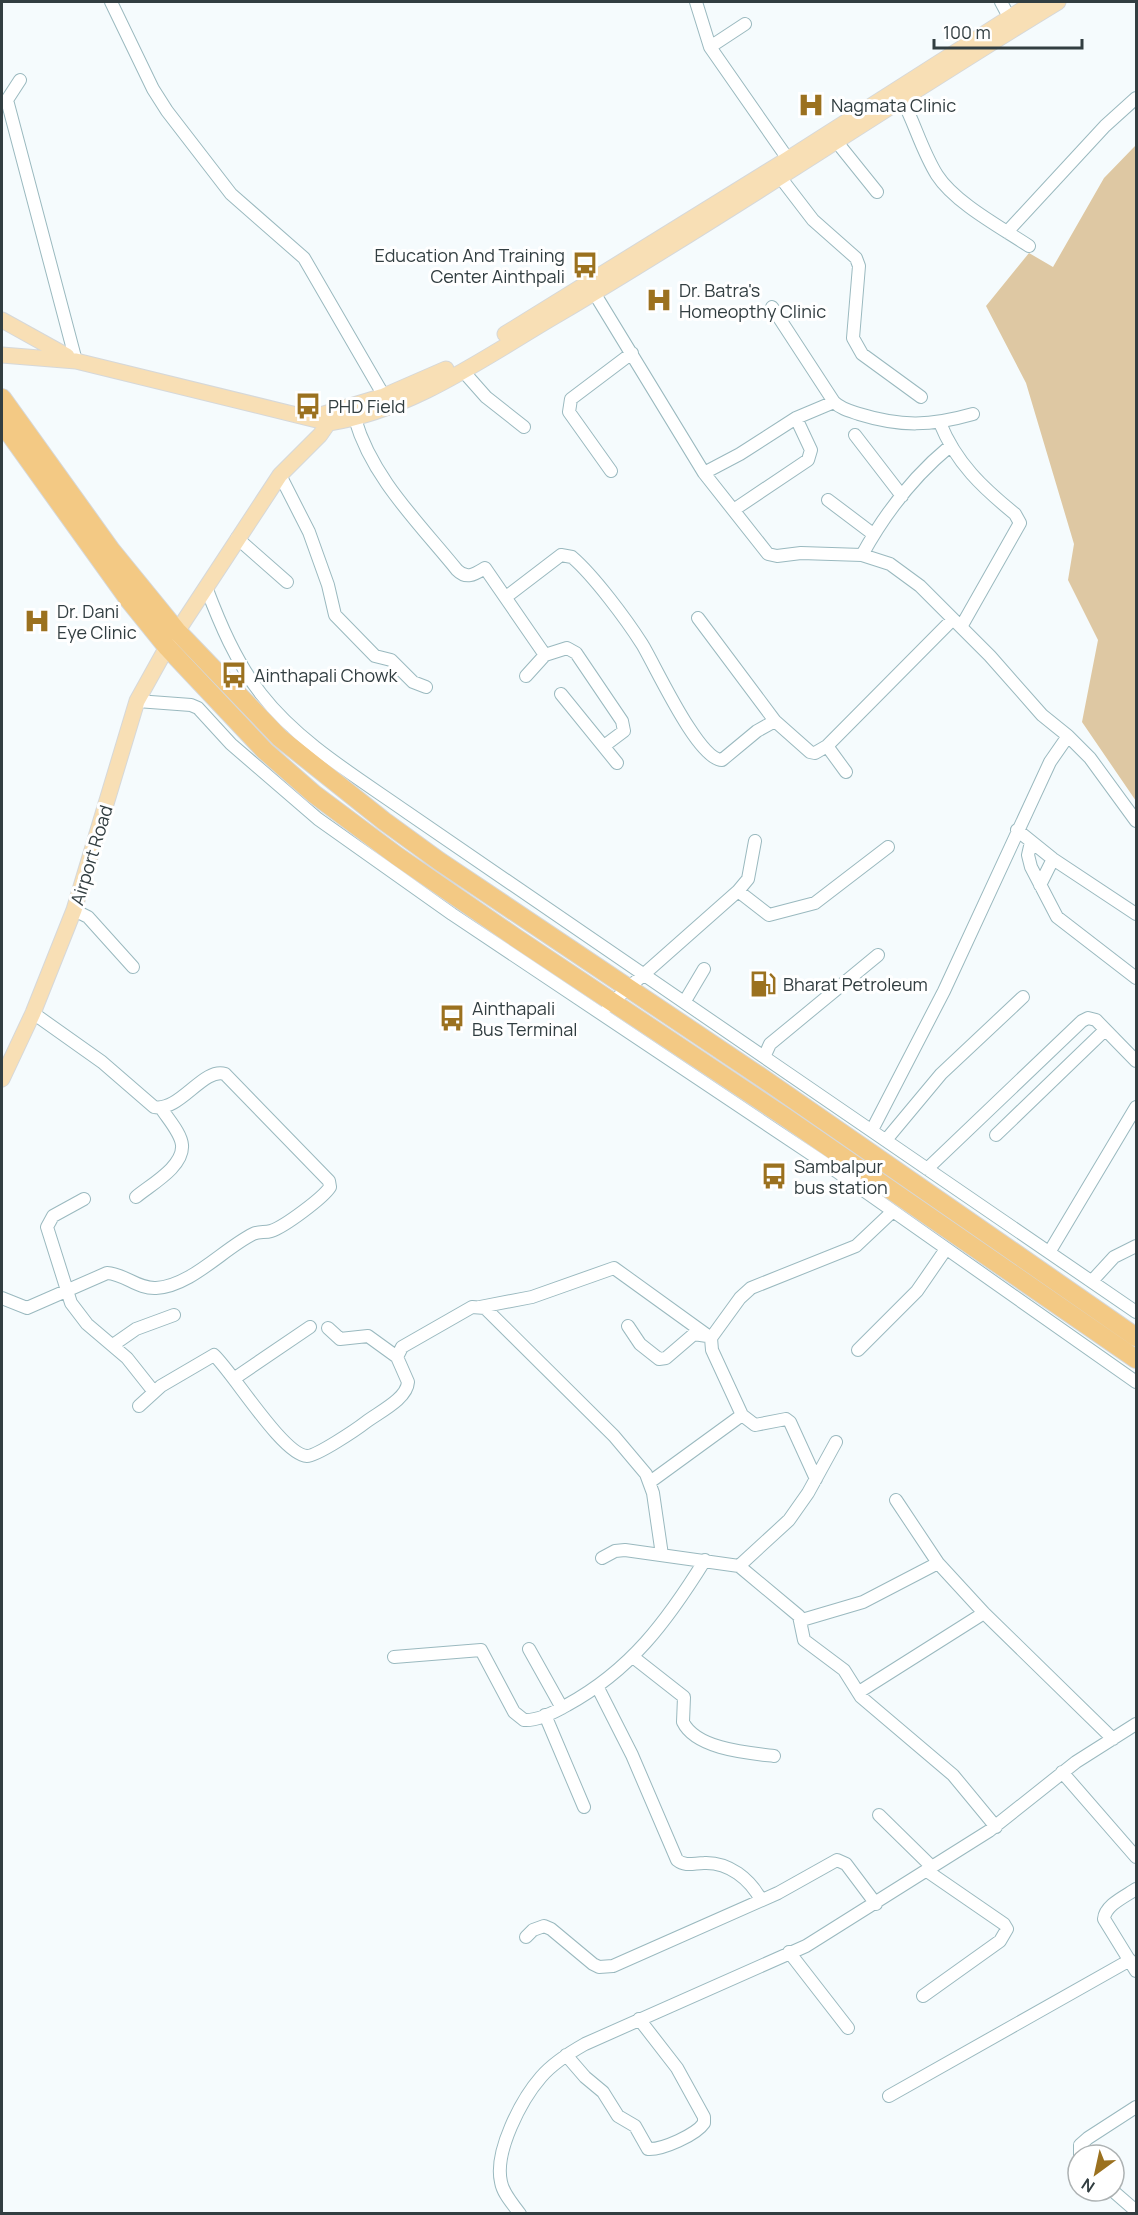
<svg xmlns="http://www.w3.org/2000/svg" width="1138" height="2215" font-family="Manrope,sans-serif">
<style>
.green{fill:#dec8a3}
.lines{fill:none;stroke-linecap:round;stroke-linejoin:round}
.minor-casing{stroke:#9ab9bf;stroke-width:14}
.major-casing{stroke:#d6d8d9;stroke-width:17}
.highway-casing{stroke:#d6d8d9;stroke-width:20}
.minor{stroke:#fff;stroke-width:12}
.major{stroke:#f8dfb5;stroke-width:15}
.highway{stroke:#f3c984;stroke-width:18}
.labels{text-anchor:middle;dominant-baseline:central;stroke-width:6;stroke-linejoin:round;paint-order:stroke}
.poi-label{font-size:18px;fill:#323e41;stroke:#fff;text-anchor:start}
.street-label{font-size:18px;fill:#323e41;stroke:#fff}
</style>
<rect width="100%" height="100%" fill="#f5fbfd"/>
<path class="green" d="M 1136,145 L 1136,801 L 1082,722 L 1098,640 L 1068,580 L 1074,544 L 1026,383 L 986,306 L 1029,253 L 1053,267 L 1104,178 Z"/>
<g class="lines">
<g class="minor-casing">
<path id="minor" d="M 111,2 L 153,89 L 167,111 L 231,194 L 304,258 L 384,396
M 696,2 L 710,47 L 788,159
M 1001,2 L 1009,17
M 710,47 L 745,24
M 20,80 L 7,100 L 76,361
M 902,99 C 915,124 922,151 937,175 C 955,203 1002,228 1029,246
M 836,141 L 877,192
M 780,177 L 813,220 L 856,258 L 859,266 L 853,338 L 862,354 L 921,397
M 1007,232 L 1105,126 L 1136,98
M 590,286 L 704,473 L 768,554 L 777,556 L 801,553 L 862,555 L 890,564 L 920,586 L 990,656 L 1042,715 L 1068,736 L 1050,762 L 944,991 L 872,1130
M 772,307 L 834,402
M 463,371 L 486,397 L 524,427
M 355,419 C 372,478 419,523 457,570 C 467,580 475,574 485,568 L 545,655 L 526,676
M 940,423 C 956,463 983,488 1015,514 L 1020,523 L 961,627
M 855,435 L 902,496
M 611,471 L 569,412 L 571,399 L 632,353
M 704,473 L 740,454 L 796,418 L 834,402 C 841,409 850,411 859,414 C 901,427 931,426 973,414
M 280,475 L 309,532 L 328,585 L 335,615 L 375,656 L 391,660 L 413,682 L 426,687
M 828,500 L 873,534
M 735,509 L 808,460 L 811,450 L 796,418
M 237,538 L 287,582
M 862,555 C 884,515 914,476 949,447
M 206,587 C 220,624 236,662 261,694 C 299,743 357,777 408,813 L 1136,1312
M 506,597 L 561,555 L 572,557 C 594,576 626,619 642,644 C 655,665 698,760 722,760 L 757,731 L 775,721 L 810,752 L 815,753 L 827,746
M 698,618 L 775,721
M 545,655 L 567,648 L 576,653 L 622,721 L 624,731 L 604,746
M 561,694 L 617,763
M 137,701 L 191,705 L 198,708 L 231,744 L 318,819 L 452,914 L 829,1166 L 1136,1382
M 1068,736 L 1090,758 L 1136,821
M 846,772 L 827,746 L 952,620
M 1017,830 L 1053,859 L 1136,914
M 1031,842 L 1028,855 L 1031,867 L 1057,917 L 1136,978
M 1040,885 L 1053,859
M 738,891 L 748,879 L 755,841
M 74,910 L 88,917 L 133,967
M 685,1001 L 704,969
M 608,1006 L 738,891 L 769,915 L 815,903 L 888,847
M 765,1055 L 770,1044 L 878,955
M 996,1135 L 1105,1030
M 886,1140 L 941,1074 L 1023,997
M 927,1169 L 1082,1021 L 1088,1018 L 1096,1020 L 1136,1061
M 136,1197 C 150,1185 184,1167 182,1145 C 181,1133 168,1119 161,1108
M 84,1199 L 53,1216 L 47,1227 L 71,1303 L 87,1324 L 127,1358 L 154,1392
M 1050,1251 L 1136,1107
M 1092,1281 L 1114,1257 L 1136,1246
M 2,1298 L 27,1308 L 107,1273 C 125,1274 138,1289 156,1288 C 191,1286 223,1249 253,1234 C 259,1231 265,1233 271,1231 C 284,1227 323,1198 330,1187 L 329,1181 L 225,1074 C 203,1067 180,1112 154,1107 L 102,1062 L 33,1013
M 480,1307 L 532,1297 L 614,1268 L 711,1338
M 628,1326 L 640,1344 L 659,1359 L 666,1358 L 694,1334 L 707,1336
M 328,1328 L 340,1339 L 368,1336 L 397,1357
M 113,1345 L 136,1329 L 174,1315
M 858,1350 L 917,1291 L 946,1249
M 235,1378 L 310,1327
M 139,1406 L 161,1386 L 214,1355 C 234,1374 283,1455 307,1456 C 317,1456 357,1429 366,1422 C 379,1412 407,1399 408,1382 L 397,1357 L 402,1347 L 472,1307 L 485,1308 L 614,1436 L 646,1474 L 653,1493 L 662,1555
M 816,1479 L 790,1422 L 786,1419 L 755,1425 L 742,1415 L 712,1350 L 711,1338 L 740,1298 L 751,1288 L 856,1246 L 892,1212
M 650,1482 L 742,1415
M 896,1500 L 938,1563 L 984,1613 L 1113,1739
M 602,1558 L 615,1551 L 625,1550 L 739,1566 L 799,1616 L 804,1640 L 844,1670 L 861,1697 L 953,1775 L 996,1827
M 739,1566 L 789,1520 L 808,1493 L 836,1442
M 802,1620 L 863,1602 L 938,1563
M 529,1649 L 562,1708
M 394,1657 L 481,1650 L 514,1712 L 524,1720 C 538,1721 555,1712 567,1705 C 631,1670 667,1621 705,1560
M 633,1657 L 684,1697 L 683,1722 C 696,1749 748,1753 774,1756
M 598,1688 L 632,1755 L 677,1860 C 686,1867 694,1863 704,1863 C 729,1862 750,1879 761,1900
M 859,1692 L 984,1613
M 545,1715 L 584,1807
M 1062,1772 L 1136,1857
M 879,1815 L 932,1867
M 1136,1889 C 1126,1896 1105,1905 1104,1919 L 1136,1971
M 526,1937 L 533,1930 L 544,1926 L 551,1929 L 593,1964 L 599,1967 L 613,1966 L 778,1893 L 837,1860 L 846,1864 L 876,1904
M 789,1952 L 848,2028
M 923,1996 L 1000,1941 L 1007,1929 L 1004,1924 L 927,1871
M 566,2055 L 585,2077 L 603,2092 L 618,2116 L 635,2126 L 648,2149 C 662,2150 696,2135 704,2123 L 704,2117 L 677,2068 L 639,2019
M 889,2096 L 1130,1960
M 1080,2155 L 1080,2145 L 1088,2138 L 1136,2107
M 1113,2191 L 1136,2211
M 520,2214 C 513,2204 503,2194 501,2182 C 494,2152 521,2100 541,2077 C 553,2063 569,2053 585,2044 L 806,1946 L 989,1831 L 1076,1762 L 1136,1724"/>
</g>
<g class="major-casing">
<path id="major" d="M 2,320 L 67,356
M 505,334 L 788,159 L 1034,2
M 2,355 L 76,361 L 329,423 C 413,410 485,357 557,315 C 727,215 890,104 1058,2
M 314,417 L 384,396 L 446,369
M 2,1079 L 33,1013 L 74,910 L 137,701 L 167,647 L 280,475 L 320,435 L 334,415"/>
</g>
<g class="highway-casing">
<path id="highway" d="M 2,398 L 111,550 L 177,631 L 280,738 L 384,821 L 439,861 L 764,1079 L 1136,1337
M 2,423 L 129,600 L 167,647 L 265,751 L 314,794 L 397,856 L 516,938 L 785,1117 L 1136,1359"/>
</g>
<use href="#minor" class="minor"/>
<use href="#major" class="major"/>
<use href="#highway" class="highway"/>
</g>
<defs>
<g id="hospital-bare" transform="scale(2.07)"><path d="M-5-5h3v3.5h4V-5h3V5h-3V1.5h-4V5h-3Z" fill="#9b711f" stroke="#fff" stroke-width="2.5" paint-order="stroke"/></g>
<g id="bus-bare" transform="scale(2.07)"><path d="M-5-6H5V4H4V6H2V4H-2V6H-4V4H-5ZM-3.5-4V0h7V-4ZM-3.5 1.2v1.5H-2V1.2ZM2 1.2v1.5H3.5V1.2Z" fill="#9b711f" stroke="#fff" stroke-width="2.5" paint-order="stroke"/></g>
<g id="fuel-bare" transform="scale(2.07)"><path d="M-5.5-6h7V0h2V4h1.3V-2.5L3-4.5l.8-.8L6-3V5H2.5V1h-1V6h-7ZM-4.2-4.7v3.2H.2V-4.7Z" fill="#9b711f" stroke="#fff" stroke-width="2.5" paint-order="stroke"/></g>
</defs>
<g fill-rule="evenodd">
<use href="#hospital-bare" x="811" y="105"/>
<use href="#bus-bare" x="585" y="265"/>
<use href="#hospital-bare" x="659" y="300"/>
<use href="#bus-bare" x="308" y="406"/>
<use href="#hospital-bare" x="37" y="621"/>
<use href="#bus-bare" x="234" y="675"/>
<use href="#fuel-bare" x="763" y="984"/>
<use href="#bus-bare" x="452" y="1018"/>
<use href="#bus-bare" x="774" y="1176"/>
</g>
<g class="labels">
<g class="poi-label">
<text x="831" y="105">Nagmata Clinic</text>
<text x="565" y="255" text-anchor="end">Education And Training<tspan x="565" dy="21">Center Ainthpali</tspan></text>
<text x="679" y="290">Dr. Batra's<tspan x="679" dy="21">Homeopthy Clinic</tspan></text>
<text x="328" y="406">PHD Field</text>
<text x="57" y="611">Dr. Dani<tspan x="57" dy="21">Eye Clinic</tspan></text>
<text x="254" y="675">Ainthapali Chowk</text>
<text x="783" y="984">Bharat Petroleum</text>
<text x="472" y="1008">Ainthapali<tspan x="472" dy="21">Bus Terminal</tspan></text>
<text x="794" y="1166">Sambalpur<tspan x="794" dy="21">bus station</tspan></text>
</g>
<g class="street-label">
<text transform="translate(91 855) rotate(-73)">Airport Road</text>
</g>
</g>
<rect width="1138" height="2215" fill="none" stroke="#323e41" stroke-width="6"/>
<g transform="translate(1096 2173) rotate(213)"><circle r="28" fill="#ffffff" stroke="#adb2b3" stroke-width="1.5"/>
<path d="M0-4.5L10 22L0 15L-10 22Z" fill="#9b711f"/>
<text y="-9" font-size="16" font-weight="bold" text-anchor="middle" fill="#323e41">N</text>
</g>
<path d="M934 39v9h148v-9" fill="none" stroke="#323e41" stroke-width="3"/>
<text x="943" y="39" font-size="18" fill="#323e41" stroke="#ffffff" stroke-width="4.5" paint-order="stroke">100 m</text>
</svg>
